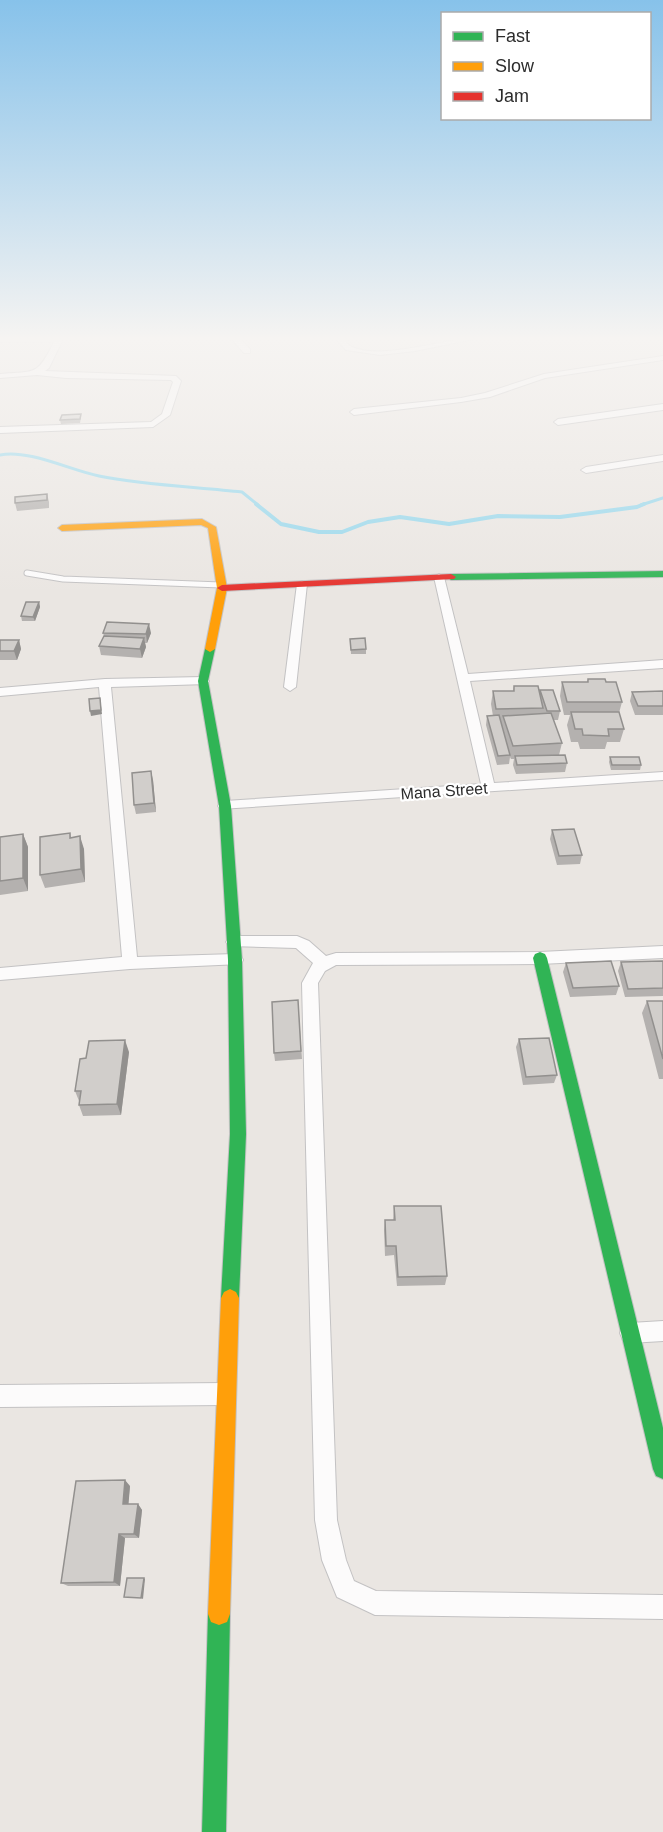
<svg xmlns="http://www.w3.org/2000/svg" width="663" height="1832" font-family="Helvetica,sans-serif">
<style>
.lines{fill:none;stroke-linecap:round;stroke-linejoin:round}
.stream-far1{stroke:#95d7ec;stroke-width:3}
.stream{stroke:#95d7ec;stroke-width:4}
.lane-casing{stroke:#c3c2c3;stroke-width:7}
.street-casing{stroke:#c3c2c3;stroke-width:2}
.fast-casing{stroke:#c3c2c3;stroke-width:2}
.slow-casing{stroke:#c3c2c3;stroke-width:2}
.jam-casing{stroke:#c3c2c3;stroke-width:2}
.lane{stroke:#fcfbfb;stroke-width:5}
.street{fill:#fcfbfb;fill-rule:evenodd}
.fast{fill:#30b455;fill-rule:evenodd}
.slow{fill:#ff9f0a;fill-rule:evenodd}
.jam{fill:#e5322d;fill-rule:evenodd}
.wall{fill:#b4b1af}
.shaded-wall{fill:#92908e}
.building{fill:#d1cecb;stroke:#92908e;stroke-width:1.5}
.labels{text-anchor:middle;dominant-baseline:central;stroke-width:4.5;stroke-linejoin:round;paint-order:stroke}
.street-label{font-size:16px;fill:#2c2c2c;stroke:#fff}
</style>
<rect width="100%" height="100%" fill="#eae6e2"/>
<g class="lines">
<path class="stream-far1" d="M 0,455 C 28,449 70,470 99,476 C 143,485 197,487 242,492 L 258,505
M 641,505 L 663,498"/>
<path class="stream" d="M 256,504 L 281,524 L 319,532 L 342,532 L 368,522 L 400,517 L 449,524 L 498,516 L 560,517 L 637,507 L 644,504"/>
<g class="lane-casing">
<path id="lane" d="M 27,573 L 63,579 L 221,585"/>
</g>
<g class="street-casing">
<path id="street" d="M 64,337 L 49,368 L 45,371 L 176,376 L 181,381 L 170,415 L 153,427 L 0,433 L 0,427 L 151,422 L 162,414 L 173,382 L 171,380 L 66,378 L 37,375 L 0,378 L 0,374 C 36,371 37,376 54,342 L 0,342 L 0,338 Z
M 230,337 L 238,337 L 250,349 L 250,353 L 244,353 Z
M 334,337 L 342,337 C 345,341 348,345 352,347 C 383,361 448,337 484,337 L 415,351 L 380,355 L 346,350 Z
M 663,356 L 663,360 L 545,378 L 490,397 L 461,402 L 354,415 L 350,412 L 354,409 L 461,398 L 485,393 L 544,374 Z
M 663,404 L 663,410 L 558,425 L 554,422 L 558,419 Z
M 663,455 L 663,461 L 586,473 L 581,470 L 586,467 Z
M 439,574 L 444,577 L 468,674 L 663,660 L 663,668 L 470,681 L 494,783 L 663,772 L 663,780 L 220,809 L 218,806 L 220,803 L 225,801 L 481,784 L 434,577 Z
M 302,581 L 307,584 L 296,687 L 290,691 L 284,687 L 297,584 Z
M 203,677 L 209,681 L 207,684 L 111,687 L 137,957 L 235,954 L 241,956 L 243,960 L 241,964 L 130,969 L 0,980 L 0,968 L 122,957 L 99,687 L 0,696 L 0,688 L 105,679 Z
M 234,936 L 297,936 L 309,941 L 326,956 L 336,953 L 540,952 L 663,946 L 663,958 L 540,964 L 336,965 L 325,971 L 318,983 L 337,1520 L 346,1560 L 354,1581 L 376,1591 L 663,1595 L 663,1619 L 375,1615 L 337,1597 L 322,1560 L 315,1520 L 302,983 L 313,963 L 296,948 L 229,946 L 226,942 L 229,938 Z
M 663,1321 L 663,1341 L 630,1343 L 623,1340 L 620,1333 L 623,1326 L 630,1323 Z
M 225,1383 L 233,1386 L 236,1394 L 233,1402 L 225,1405 L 0,1407 L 0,1385 Z"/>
</g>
<g class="fast-casing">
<path id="fast" d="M 663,571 L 663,577 L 451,580 L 446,577 L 451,574 Z
M 210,646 L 215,649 L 208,681 L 231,806 L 242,960 L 246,1134 L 239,1298 L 236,1304 L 230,1307 L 224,1304 L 221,1298 L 230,1134 L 228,960 L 219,806 L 198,681 L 205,649 Z
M 540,952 L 545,954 L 547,958 L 663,1428 L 663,1479 L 656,1476 L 653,1469 L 533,958 L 535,954 Z
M 219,1603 L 227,1606 L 230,1614 L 226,1832 L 202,1832 L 208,1614 L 211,1606 Z"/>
</g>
<g class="slow-casing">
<path id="slow" d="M 202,519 L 216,527 L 227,588 L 215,649 L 210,652 L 205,649 L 217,588 L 208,528 L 201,525 L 62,531 L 58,528 L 62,525 Z
M 230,1289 L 236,1292 L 239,1298 L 230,1614 L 227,1622 L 219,1625 L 211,1622 L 208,1614 L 221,1298 L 224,1292 Z"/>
</g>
<g class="jam-casing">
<path id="jam" d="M 451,574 L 456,577 L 454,579 L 222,591 L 217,588 L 222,585 Z"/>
</g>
<use href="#lane" class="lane"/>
<use href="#street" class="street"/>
<use href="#fast" class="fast"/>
<use href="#slow" class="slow"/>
<use href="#jam" class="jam"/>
</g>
<path class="wall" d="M 81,414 L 81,418 L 80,423 L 61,424 L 60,420 Z
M 47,494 L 49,502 L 49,508 L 17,511 L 15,503 Z
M 39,602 L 40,607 L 35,621 L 22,621 L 21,616 Z
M 103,633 L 151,633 L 147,643 L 145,643 L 146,647 L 142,658 L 101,655 L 99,646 L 104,636 Z
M 350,639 L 366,649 L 366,654 L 351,654 Z
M 0,640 L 19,640 L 21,649 L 17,660 L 0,660 Z
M 588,679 L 606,682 L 622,702 L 619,713 L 624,729 L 620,742 L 607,742 L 605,749 L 580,749 L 578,742 L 571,742 L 567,725 L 570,715 L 564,715 L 560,696 L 562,682 L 587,682 Z
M 514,686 L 540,694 L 540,690 L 560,711 L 558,720 L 553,720 L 562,743 L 559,755 L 567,763 L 565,772 L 516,774 L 513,765 L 514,759 L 511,759 L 510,757 L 509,764 L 497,765 L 486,725 L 487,716 L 493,716 L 491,704 L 493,691 L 513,691 Z
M 663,691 L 663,715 L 635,715 L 630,701 L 632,692 Z
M 610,757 L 641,765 L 640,770 L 611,770 L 609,762 Z
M 153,780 L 156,812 L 136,814 L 134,805 Z
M 552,830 L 582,855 L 580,864 L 557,865 L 550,839 Z
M 70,833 L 71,837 L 84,849 L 85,882 L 45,888 L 40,875 Z
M 23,834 L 28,847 L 28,891 L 0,895 L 0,837 Z
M 663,961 L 663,996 L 625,997 L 618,971 L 621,962 Z
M 566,963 L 619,986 L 616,995 L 570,997 L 563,972 Z
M 298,1000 L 302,1059 L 275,1061 L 274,1053 Z
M 647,1001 L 663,1001 L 663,1079 L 659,1079 L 642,1013 Z
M 519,1039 L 557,1075 L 554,1083 L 523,1085 L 516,1047 Z
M 129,1052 L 121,1115 L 83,1116 L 79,1105 L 79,1101 L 75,1091 L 86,1058 Z
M 394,1206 L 447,1276 L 445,1285 L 397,1286 L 394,1255 L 385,1256 L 384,1230 L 385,1220 L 393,1220 Z
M 130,1486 L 128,1504 L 138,1504 L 142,1510 L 139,1538 L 125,1538 L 120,1586 L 68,1586 L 61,1583 Z"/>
<path class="shaded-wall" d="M 39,602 L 40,607 L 35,621 L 33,617 Z
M 149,624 L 151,633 L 147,643 L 146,634 Z
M 144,638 L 146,647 L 142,658 L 140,649 Z
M 19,640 L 21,649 L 17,660 L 14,651 Z
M 100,698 L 102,714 L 91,716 L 90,711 Z
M 151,771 L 153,780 L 156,812 L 154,803 Z
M 23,834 L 28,847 L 28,891 L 23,878 Z
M 80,836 L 84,849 L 85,882 L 81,869 Z
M 125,1040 L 129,1052 L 121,1115 L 117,1104 Z
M 125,1480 L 130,1486 L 128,1510 L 123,1504 Z
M 138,1504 L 142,1510 L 139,1538 L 134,1534 Z
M 119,1534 L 125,1538 L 120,1586 L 114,1582 Z
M 144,1578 L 145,1579 L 143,1599 L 141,1598 Z"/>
<path class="building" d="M 81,414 L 80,419 L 60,420 L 62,415 Z
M 47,494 L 47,500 L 15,503 L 15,497 Z
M 26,602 L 39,602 L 33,617 L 21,616 Z
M 107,622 L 149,624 L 146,634 L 103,633 Z
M 104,636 L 144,638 L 140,649 L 99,646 Z
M 365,638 L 366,649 L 351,650 L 350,639 Z
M 0,640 L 19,640 L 14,651 L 0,651 Z
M 588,679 L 605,679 L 606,682 L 616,682 L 622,702 L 567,702 L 562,682 L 588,682 Z
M 514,686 L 538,686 L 543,708 L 496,709 L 493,691 L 514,691 Z
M 540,690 L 553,690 L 560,711 L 547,711 Z
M 663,691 L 663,706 L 638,706 L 632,692 Z
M 100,698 L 101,710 L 90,711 L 89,699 Z
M 571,712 L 619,712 L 624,729 L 608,729 L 609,736 L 583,735 L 582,729 L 575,729 Z
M 551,713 L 562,743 L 513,746 L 503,716 Z
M 499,715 L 510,755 L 498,756 L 487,716 Z
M 565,755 L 567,763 L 517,765 L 515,756 Z
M 610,757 L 639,757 L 641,765 L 612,765 Z
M 151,771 L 154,803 L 134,805 L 132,773 Z
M 574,829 L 582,855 L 559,856 L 552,830 Z
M 70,833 L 70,838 L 80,836 L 81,869 L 40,875 L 40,837 Z
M 23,834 L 23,878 L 0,881 L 0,837 Z
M 611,961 L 619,986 L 573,988 L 566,963 Z
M 663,961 L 663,988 L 628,989 L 621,962 Z
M 298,1000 L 301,1051 L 274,1053 L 272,1002 Z
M 647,1001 L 663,1001 L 663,1059 Z
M 549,1038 L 557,1075 L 526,1077 L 519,1039 Z
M 125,1040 L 117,1104 L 79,1105 L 81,1091 L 75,1091 L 80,1059 L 86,1058 L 89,1041 Z
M 394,1206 L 441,1206 L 447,1276 L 398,1277 L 396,1246 L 386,1246 L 385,1220 L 395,1220 Z
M 125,1480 L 123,1504 L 138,1504 L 134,1534 L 119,1534 L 114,1582 L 61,1583 L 76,1481 Z
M 127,1578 L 144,1578 L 141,1598 L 124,1597 Z"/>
<linearGradient id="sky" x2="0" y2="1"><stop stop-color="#87c2ea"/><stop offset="0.57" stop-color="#f6f4f2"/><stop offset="1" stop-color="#f6f4f2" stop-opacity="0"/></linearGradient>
<rect width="663" height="594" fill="url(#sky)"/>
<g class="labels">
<g class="street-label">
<text transform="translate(444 791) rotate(-4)">Mana Street</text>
</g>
</g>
<rect x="441" y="12" width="210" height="108" fill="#ffffff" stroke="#ababab" stroke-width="1.5"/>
<rect x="453" y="32" width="30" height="9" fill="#30b455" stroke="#ababab" stroke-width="1.5"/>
<text x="495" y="42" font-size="18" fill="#2c2c2c">Fast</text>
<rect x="453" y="62" width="30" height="9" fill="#ff9f0a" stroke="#ababab" stroke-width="1.5"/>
<text x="495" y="72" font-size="18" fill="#2c2c2c">Slow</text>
<rect x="453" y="92" width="30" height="9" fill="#e5322d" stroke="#ababab" stroke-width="1.5"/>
<text x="495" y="102" font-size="18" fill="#2c2c2c">Jam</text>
</svg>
